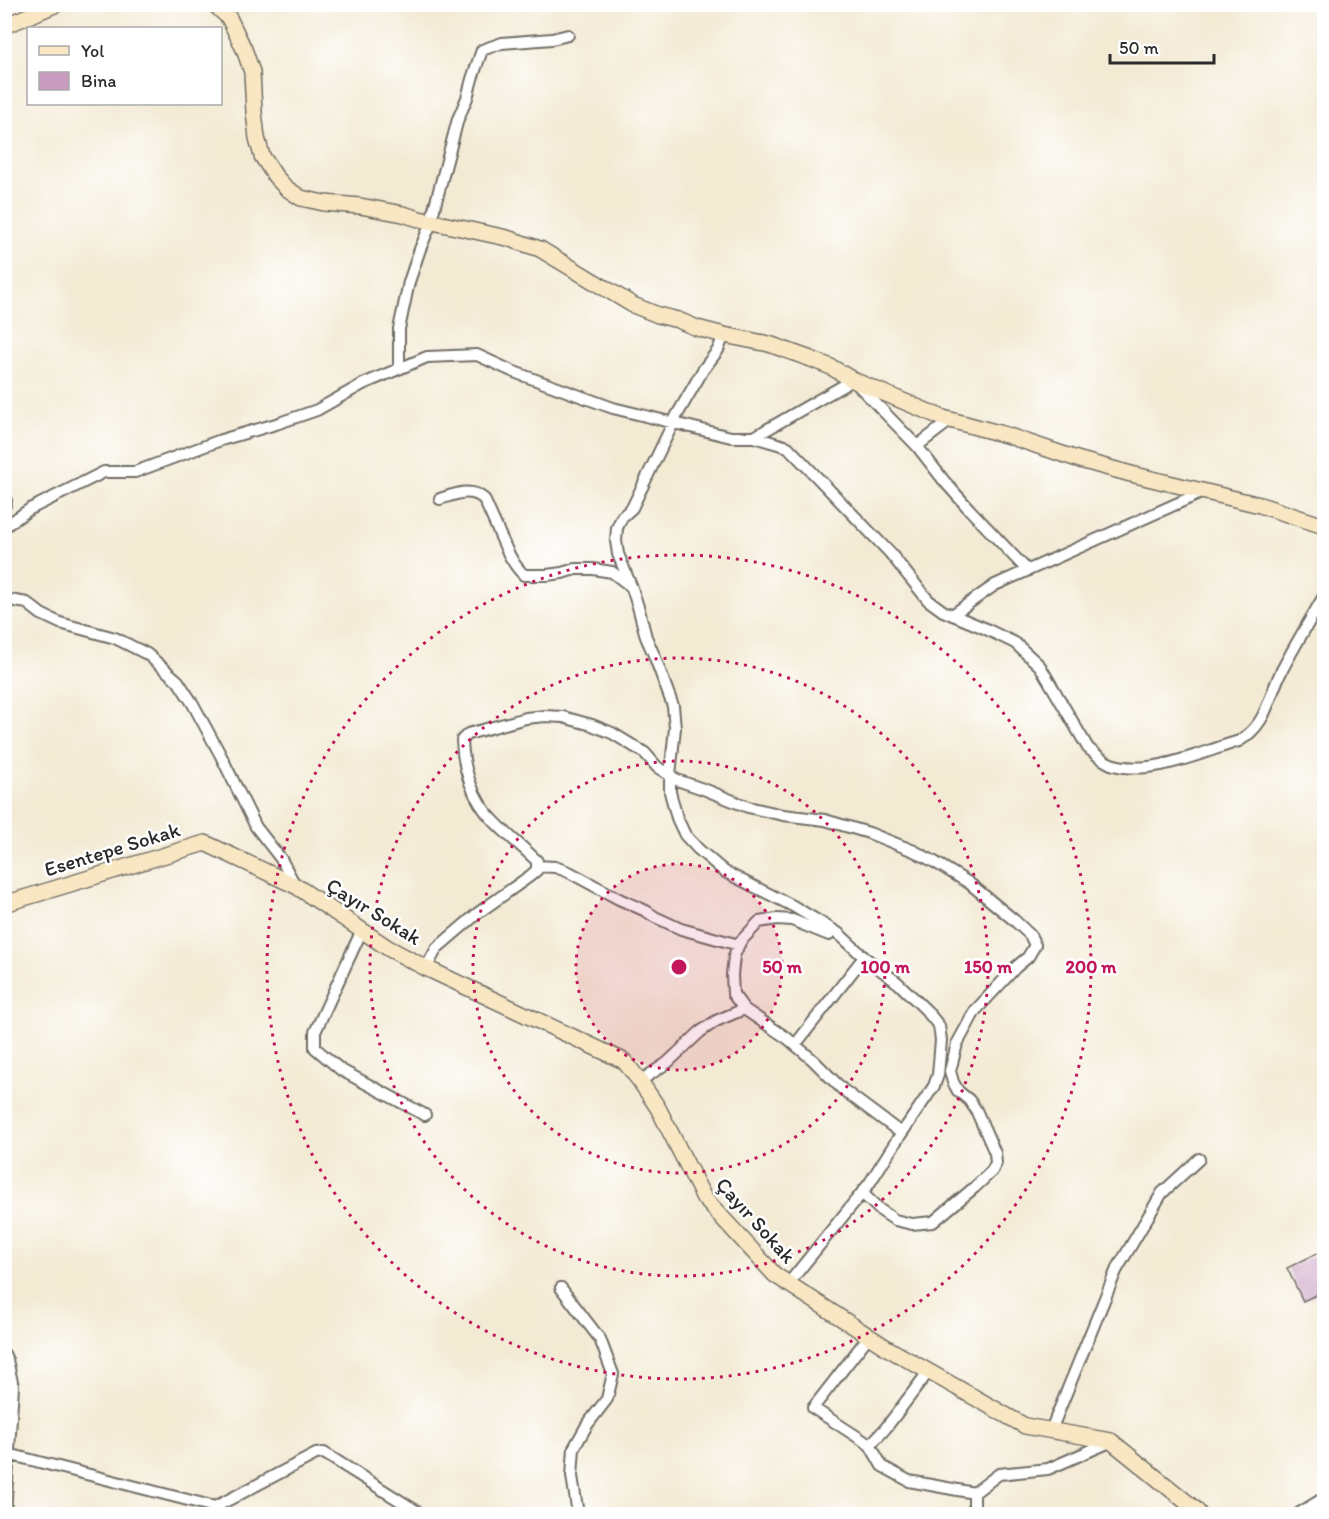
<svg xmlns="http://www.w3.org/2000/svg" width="1329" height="1519" font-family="Itim,sans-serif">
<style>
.building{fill:#c89bbf}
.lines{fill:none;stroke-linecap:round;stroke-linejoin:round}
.street-casing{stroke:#716e66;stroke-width:14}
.secondary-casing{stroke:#716e66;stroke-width:18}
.street{stroke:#fff;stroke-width:10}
.secondary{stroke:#f9e7c3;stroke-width:15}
.ring{fill:none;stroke:#c2185b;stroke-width:3;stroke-dasharray:3 6}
.labels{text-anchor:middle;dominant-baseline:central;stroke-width:5;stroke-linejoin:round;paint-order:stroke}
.street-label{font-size:21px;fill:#2b2b2b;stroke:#fff}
.centre{fill:#c2185b;stroke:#fff;stroke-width:3}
.ring-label{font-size:18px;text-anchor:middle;font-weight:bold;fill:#c2185b;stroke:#fff;stroke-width:5;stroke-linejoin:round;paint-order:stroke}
</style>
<rect width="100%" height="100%" fill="#fff"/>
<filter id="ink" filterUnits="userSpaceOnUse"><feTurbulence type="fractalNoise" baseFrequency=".0167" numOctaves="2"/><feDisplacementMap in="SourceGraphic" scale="12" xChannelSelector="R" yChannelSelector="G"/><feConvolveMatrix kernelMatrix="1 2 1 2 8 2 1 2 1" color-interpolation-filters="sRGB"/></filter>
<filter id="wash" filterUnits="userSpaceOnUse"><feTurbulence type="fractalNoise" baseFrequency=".008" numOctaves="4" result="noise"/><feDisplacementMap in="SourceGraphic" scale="24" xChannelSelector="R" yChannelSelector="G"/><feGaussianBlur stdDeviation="1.35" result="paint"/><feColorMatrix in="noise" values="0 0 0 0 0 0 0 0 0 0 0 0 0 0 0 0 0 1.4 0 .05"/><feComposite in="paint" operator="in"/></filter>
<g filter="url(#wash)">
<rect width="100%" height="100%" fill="#f3ead4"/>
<g id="blocks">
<path class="building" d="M 1320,1252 L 1324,1260 L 1324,1291 L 1303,1301 L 1287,1268 Z"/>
</g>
</g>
<g filter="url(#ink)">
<use href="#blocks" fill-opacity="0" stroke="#716e66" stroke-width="1.5"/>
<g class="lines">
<g class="street-casing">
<path id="street" d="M 724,335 L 718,350 L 703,370 L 677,415 L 632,508 L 622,517 L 617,528 L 616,541 L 618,554 L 633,591 L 639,610 L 646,637 L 654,655 L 673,706 L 675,728 L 670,775 L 670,792 L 677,818 L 685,835 L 698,849 L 725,872 L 793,906 L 838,933 L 864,957 L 898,983 L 926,1010 L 939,1026 L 941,1040 L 938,1075 L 934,1086 L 897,1140 L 869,1184 L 788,1284
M 399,369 L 399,329 L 409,282 L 420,249 L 429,228 L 458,119 L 467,98 L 472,79 L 482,50 L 502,43 L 552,39 L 568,35
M 754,437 L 853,380 L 917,446 L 945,482 L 970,510 L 1027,570
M 917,446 L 951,420
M 4,496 L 6,501 L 4,508
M 440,499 C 455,494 471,487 484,499 C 488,508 492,517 496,526 C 504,543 510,562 524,575 L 547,575 L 562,573 L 575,569 L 593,569 L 612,572 L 629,585
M 4,527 L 30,509 L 104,472 L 135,472 L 221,440 L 276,424 L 317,410 L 363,384 L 427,357 L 477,355 L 514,372 L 613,408 L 731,437 L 754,437 L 788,447 L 890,553 L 928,600 L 943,611 L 984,628 L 1015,643 L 1040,666 L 1088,748 C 1095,754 1102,760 1111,764 C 1150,777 1202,752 1239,741 C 1268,724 1268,697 1282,670 C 1295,645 1310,620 1324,596
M 4,599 L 27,603 L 41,614 L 60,623 L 115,638 L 147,654 L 178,681 L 193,704 L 220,754 L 256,827 L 281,859 L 295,885
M 952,615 L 995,585 L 1203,492
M 537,866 L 537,861 C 523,847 507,835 493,820 C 472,799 463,768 462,740 L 468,734 L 526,718 L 545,716 L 563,717 L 592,725 L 612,733 L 645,753 L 657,767 L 677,780 L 706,790 L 748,807 L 783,815 L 825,820 L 869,833 L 914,851 L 933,861 L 969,883 L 1014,920 L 1030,935 L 1035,945 L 1028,957 L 1016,967 L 975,1011 L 957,1044 L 950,1071 L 953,1082 L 958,1091 L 969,1100 L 976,1110 L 988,1137 L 995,1153 L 996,1163 L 992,1171 L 975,1187 L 933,1222 L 912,1224 L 895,1220 L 880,1210 L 862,1193
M 537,866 L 555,867 L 569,872 L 619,899 L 646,911 L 655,917 L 681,929 L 739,945
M 362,930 L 315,1032 L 315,1048 L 341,1070 L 425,1115
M 829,935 L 792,920 L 777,919 L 759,922 L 740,942 L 734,956 L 732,975 L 733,994 L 744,1009 L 787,1038 L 813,1060 L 842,1089 L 901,1133
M 426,968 L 437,948 L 478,913 L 530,876 L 537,870 L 537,866
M 795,1045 L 864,957
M 640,1081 L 667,1063 L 700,1032 L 716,1021 L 744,1009
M 561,1288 L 600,1339 L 613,1374 L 607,1399 L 587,1425 L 574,1448 L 572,1476 L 578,1514
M 869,1336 L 813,1408 L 870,1445 L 882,1466 L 909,1481 L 974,1493 L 999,1474 L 1048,1469 L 1110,1442
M 4,1354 L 7,1360 L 13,1386 L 5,1514
M 1051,1430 L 1116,1271 L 1162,1193 L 1199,1159
M 870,1445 L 885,1429 L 929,1371
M 4,1453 L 215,1507 L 216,1514
M 215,1507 L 316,1454 L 324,1453 L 421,1514
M 974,1514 L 974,1493
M 1298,1514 L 1324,1498"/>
</g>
<g class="secondary-casing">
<path id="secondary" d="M 214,4 L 229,18 L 244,49 L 252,72 L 254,112 L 257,138 L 262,156 L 275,176 L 286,188 L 301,198 L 324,203 L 360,206 L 403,214 L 419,219 L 507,238 L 540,249 L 633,305 L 658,315 L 678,320 L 697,328 L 724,335 L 769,344 L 811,359 L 831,367 L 853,380 L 943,418 L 1006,435 L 1080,460 L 1131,474 L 1260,505 L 1324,526
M 4,26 L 57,4
M 4,904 L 205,843 L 296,886 L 388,948 L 426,968 L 624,1061 L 640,1081 L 658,1108 L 704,1198 L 775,1275 L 887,1348 L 1025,1426 L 1111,1441 L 1195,1509 L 1199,1514"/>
</g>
<use href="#street" class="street"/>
<use href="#secondary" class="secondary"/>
</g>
</g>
<circle cx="679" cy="967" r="103" fill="#c2185b" fill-opacity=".12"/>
<g class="ring">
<circle cx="679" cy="967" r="103"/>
<circle cx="679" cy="967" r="206"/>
<circle cx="679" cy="967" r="309"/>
<circle cx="679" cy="967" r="412"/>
</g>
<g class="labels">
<g class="street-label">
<text transform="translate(112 849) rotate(-17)">Esentepe Sokak</text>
<text transform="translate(374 911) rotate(32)">Çayır Sokak</text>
<text transform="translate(756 1220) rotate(48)">Çayır Sokak</text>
</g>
</g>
<circle cx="679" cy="967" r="9" class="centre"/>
<g class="ring-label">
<text x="782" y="973">50 m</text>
<text x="885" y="973">100 m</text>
<text x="988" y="973">150 m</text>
<text x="1091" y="973">200 m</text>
</g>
<rect width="1329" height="1519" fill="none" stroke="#fff" stroke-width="24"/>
<rect x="27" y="27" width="195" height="78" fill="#ffffff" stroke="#aaaaaa" stroke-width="1.5"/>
<rect x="39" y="46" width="30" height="9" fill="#f9e7c3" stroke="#aaaaaa" stroke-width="1.5"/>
<text x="81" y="57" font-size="18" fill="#2b2b2b">Yol</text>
<rect x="39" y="72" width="30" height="18" fill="#c89bbf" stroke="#aaaaaa" stroke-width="1.5"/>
<text x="81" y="87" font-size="18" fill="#2b2b2b">Bina</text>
<path d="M1110 54v9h104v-9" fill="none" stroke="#2b2b2b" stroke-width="3"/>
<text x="1119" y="54" font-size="18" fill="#2b2b2b" stroke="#ffffff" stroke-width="4.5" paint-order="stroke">50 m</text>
</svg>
